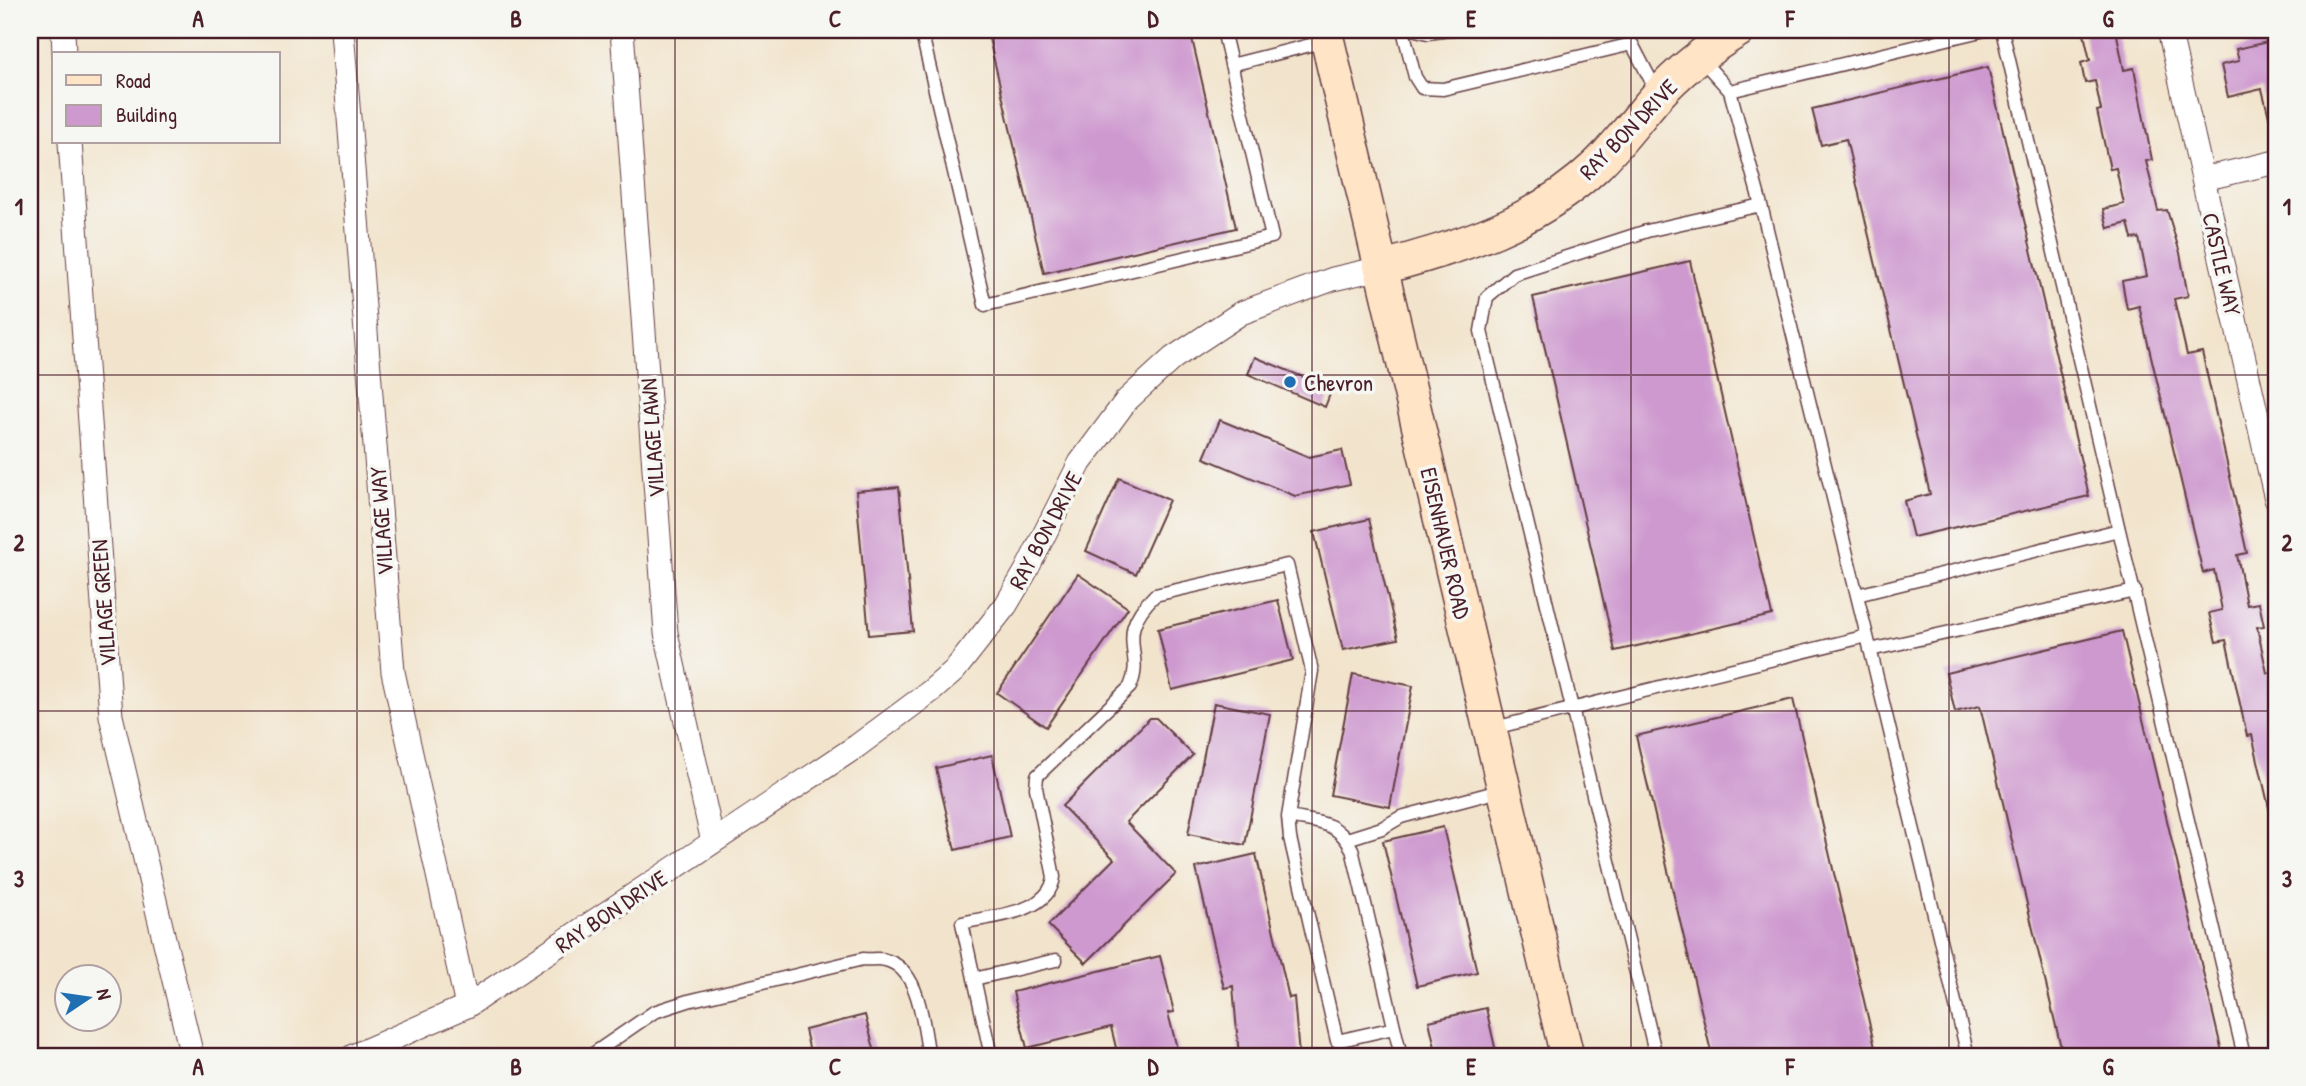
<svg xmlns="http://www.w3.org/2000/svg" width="2306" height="1086" font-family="'Patrick Hand',sans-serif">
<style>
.building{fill:#ce99cf}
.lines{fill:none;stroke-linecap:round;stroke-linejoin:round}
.lane-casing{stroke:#633d43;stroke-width:15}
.street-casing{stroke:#633d43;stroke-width:25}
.secondary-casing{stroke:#633d43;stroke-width:36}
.lane{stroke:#fff;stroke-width:12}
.street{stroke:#fff;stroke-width:23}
.secondary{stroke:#ffe4c6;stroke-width:33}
.grid{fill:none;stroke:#4a1f2b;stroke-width:2;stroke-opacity:0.55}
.poi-dot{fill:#1f6fb2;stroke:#f6f6f2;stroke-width:2.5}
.labels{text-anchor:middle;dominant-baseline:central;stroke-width:7;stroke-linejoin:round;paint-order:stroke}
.street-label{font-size:23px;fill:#4a1f2b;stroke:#f6f6f2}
.poi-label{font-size:23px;fill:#4a1f2b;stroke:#f6f6f2;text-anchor:start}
.neatline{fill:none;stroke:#4a1f2b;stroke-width:2.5}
.grid-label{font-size:23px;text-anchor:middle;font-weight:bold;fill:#4a1f2b}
</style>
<rect width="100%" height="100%" fill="#f6f6f2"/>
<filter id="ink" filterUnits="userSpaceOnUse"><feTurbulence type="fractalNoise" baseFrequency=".0143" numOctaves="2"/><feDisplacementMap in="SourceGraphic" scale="14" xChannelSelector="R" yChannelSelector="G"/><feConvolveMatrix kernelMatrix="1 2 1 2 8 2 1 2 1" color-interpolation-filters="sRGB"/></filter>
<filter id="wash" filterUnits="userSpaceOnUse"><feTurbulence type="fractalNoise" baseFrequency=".00686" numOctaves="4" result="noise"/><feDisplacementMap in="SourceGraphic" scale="28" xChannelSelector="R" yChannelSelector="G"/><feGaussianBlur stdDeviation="1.57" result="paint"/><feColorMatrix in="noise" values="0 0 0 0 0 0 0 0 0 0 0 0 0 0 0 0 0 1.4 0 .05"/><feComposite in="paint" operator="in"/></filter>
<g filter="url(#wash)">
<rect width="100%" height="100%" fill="#f2e4cc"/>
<g id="blocks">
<path class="building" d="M 987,30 L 1190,30 L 1236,228 L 1044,273 Z
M 2083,30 L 2116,30 L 2124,70 L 2134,68 L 2152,160 L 2146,161 L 2158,211 L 2167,210 L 2180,253 L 2188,296 L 2174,299 L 2187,355 L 2202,352 L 2247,553 L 2237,555 L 2247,605 L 2259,603 L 2264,626 L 2257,627 L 2267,673 L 2274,672 L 2276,684 L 2276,811 L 2270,812 L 2252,735 L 2247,736 L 2226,640 L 2216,642 L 2209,613 L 2222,610 L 2214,570 L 2203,573 L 2139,306 L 2127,309 L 2122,281 L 2147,276 L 2139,238 L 2132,239 L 2128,223 L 2108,228 L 2103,209 L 2124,204 L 2116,168 L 2110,169 L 2097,111 L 2101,110 L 2095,81 L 2085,83 L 2081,63 L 2090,60 Z
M 2272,41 L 2276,59 L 2276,120 L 2270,121 L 2262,89 L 2228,97 L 2221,65 L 2239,61 L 2236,49 Z
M 1988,67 L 2089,496 L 1913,537 L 1904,501 L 1930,494 L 1846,139 L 1821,145 L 1812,109 Z
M 1690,261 L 1772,615 L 1615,651 L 1533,297 Z
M 1255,357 L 1332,389 L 1325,407 L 1248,374 Z
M 1220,420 L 1309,457 L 1342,450 L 1350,484 L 1295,496 L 1204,458 Z
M 1119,478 L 1169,500 L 1136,574 L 1086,551 Z
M 899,487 L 913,631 L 869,635 L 856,491 Z
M 1369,519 L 1398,639 L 1343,650 L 1314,532 Z
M 1078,574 L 1128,608 L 1046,727 L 997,693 Z
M 1278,600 L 1293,660 L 1172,690 L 1158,629 Z
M 2122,631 L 2223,1056 L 2063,1056 L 1980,706 L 1955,712 L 1946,673 Z
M 1353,674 L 1413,686 L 1390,807 L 1330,795 Z
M 1793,699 L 1877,1056 L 1712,1056 L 1636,736 Z
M 1214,703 L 1270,714 L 1245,845 L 1188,834 Z
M 1150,718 L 1156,718 L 1193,755 L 1126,822 L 1176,874 L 1086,963 L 1048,925 L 1114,859 L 1062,806 Z
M 992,755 L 1010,837 L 955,850 L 936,768 Z
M 1443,827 L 1477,972 L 1417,986 L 1383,841 Z
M 1256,854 L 1289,998 L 1294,997 L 1299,1056 L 1239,1056 L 1233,986 L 1224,988 L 1196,868 Z
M 1160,956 L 1174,1012 L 1168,1013 L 1179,1056 L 1118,1056 L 1111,1027 L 1027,1048 L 1013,992 Z
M 1486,1008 L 1497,1056 L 1437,1056 L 1429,1021 Z
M 865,1015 L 876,1056 L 811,1056 L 805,1030 Z"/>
</g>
</g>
<g filter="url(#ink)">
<use href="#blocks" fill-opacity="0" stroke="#633d43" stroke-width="2"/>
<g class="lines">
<g class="lane-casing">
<path id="lane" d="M 921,30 L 985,305 L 1272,237 L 1223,30
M 1403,30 L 1415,77 L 1422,88 L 1443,89 L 1632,44 L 1658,94
M 1416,30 L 1428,33 L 1450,30
M 1231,65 L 1326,41
M 1730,91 L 1985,30
M 2119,530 L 2244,1056
M 1857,595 L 2119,530 L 2002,30
M 1867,636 L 1968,1056
M 1870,650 L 2135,591
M 1490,729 L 1867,636 L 1761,205 L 1730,91 L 1701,59
M 1288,817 C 1318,823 1337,820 1352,849 L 1401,1056
M 1347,839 L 1382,828 L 1401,817 L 1503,790
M 974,979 L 1056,960
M 590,1056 L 654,1012 L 688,1001 L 863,959 C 870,960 879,958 885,960 C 921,968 923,1028 929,1056
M 991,1056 L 962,923 C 992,916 1049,914 1054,877 L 1036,788 L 1037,776 L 1130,687 C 1146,652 1112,637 1155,595 L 1287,565 L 1312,671 L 1288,817 L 1290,838 L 1337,1041 L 1394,1028
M 1656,1056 L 1481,331 L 1487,297 L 1514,274 L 1647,231 L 1761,205"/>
</g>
<g class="street-casing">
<path id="street" d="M 63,30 L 64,54
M 342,30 L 393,672 L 467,1006
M 622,30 L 666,633 L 713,842
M 2169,30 L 2276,499
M 70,142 L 111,716 L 192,1056
M 2203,179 L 2276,162
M 353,1056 L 467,1006 L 857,746 L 931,691 L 954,671 L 1006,605 L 1026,571 L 1080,463 L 1126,401 L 1173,358 L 1241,313 L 1333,279 L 1381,268"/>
</g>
<g class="secondary-casing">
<path id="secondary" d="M 1325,30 L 1567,1056
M 1381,268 C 1463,245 1532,226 1596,166 C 1618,145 1636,120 1656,97 C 1679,71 1709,48 1739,30"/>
</g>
<use href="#lane" class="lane"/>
<use href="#street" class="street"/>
<use href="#secondary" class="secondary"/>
</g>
</g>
<path class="grid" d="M 357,30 L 357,1056M 675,30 L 675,1056M 994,30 L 994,1056M 1312,30 L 1312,1056M 1631,30 L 1631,1056M 1949,30 L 1949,1056M 30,375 L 2276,375M 30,711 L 2276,711"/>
<circle class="poi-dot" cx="1290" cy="382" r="7"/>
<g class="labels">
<g class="street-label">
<text transform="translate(1628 129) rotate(-46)">RAY BON DRIVE</text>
<text transform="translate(2222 264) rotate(77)">CASTLE WAY</text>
<text transform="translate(652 438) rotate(-94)">VILLAGE LAWN</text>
<text transform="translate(381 521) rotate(-94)">VILLAGE WAY</text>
<text transform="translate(1045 530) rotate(-62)">RAY BON DRIVE</text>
<text transform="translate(1446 543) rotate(77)">EISENHAUER ROAD</text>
<text transform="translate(103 603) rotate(-94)">VILLAGE GREEN</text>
<text transform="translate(611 911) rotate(-34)">RAY BON DRIVE</text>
</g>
<g class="poi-label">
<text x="1304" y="382">Chevron</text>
</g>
</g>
<rect width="2306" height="1086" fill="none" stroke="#f6f6f2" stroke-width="77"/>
<rect x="52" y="52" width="228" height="91" fill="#f6f6f2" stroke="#b1a0a2" stroke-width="2"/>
<rect x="66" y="75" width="35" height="10" fill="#ffe4c6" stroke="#b1a0a2" stroke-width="2"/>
<text x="116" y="88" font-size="21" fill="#4a1f2b">Road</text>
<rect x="66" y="105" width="35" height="21" fill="#ce99cf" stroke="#b1a0a2" stroke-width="2"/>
<text x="116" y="122" font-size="21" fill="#4a1f2b">Building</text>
<g transform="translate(88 998) rotate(77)"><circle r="33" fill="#f6f6f2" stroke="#b1a0a2" stroke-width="2"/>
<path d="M0-5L12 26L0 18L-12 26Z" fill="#1f6fb2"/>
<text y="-10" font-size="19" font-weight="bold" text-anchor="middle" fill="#4a1f2b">N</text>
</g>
<rect x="38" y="38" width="2230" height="1010" class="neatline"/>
<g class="grid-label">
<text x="198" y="27">A</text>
<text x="516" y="27">B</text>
<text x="835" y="27">C</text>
<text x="1153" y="27">D</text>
<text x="1471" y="27">E</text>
<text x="1790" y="27">F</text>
<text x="2108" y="27">G</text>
<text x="19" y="215">1</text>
<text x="2287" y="215">1</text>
<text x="19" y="551">2</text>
<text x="2287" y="551">2</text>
<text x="19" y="887">3</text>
<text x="2287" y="887">3</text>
<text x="198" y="1075">A</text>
<text x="516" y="1075">B</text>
<text x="835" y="1075">C</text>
<text x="1153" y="1075">D</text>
<text x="1471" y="1075">E</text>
<text x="1790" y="1075">F</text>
<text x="2108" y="1075">G</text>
</g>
</svg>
